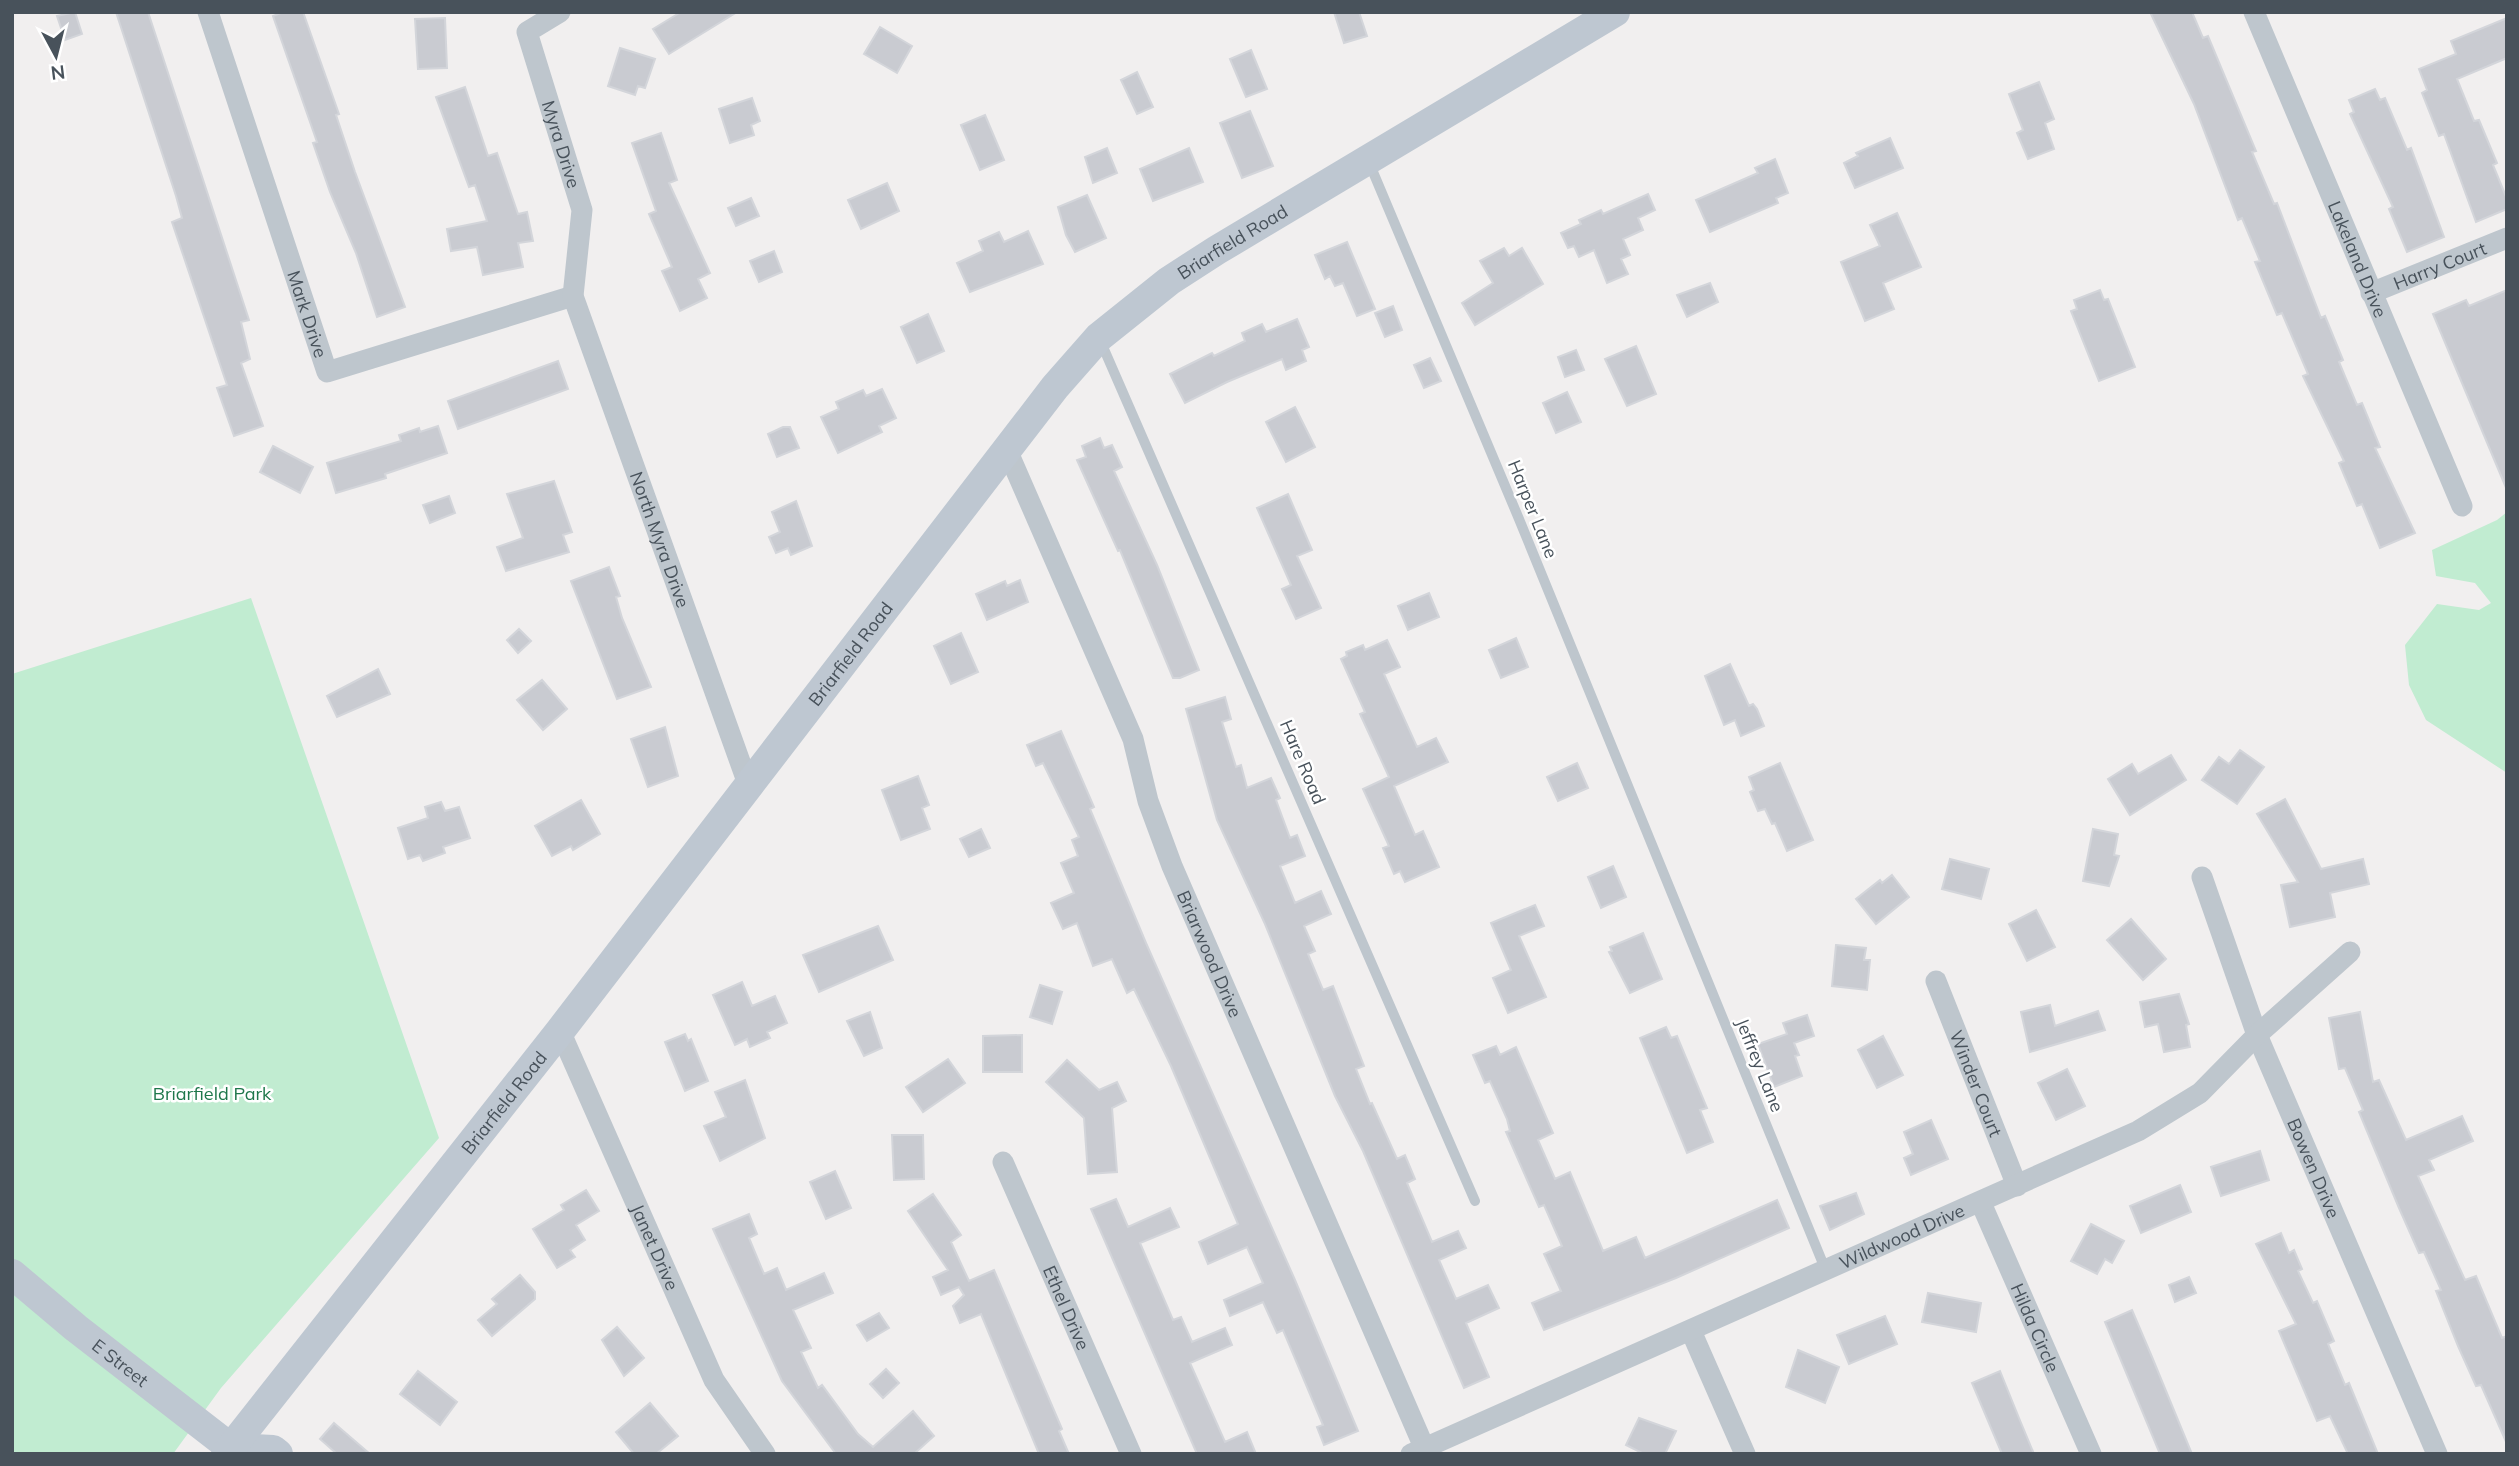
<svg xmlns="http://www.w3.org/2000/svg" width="2519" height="1466" font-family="Mulish,sans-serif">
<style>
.green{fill:#c1ecd1}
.building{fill:#c9cbd1;stroke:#d3d5da;stroke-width:2}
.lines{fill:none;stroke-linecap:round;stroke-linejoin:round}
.lane{stroke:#bec6cd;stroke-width:10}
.street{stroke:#bec6cd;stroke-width:21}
.secondary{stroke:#bec7d1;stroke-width:30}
.labels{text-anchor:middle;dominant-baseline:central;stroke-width:5;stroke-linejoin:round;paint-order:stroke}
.street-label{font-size:18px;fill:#48525b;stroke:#fff}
.park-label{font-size:18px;fill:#1e774b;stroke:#fff}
</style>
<rect width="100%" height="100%" fill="#f1efef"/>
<path class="green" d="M 2507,512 L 2507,773 L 2426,720 L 2409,685 L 2405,645 L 2437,604 L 2479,610 L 2491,603 L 2475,583 L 2436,576 L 2432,550 L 2497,520 Z
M 251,598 L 439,1138 L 221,1388 L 173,1454 L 12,1454 L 12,674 Z"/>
<path class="building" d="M 75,12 L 82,34 L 65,40 L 57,16 Z
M 116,12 L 148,12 L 249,320 L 241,322 L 250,359 L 241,363 L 263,426 L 234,436 L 217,388 L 227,385 L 172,222 L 182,218 L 176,196 Z
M 283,12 L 303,12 L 339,114 L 336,115 L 355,172 L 405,307 L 377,317 L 356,253 L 330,192 L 313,143 L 317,142 L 273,16 Z
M 681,12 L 737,12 L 669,54 L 653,29 Z
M 1334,12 L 1359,12 L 1367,36 L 1344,43 Z
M 2150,12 L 2192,12 L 2203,38 L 2208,36 L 2256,151 L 2252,152 L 2274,204 L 2277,203 L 2321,318 L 2325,316 L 2343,360 L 2339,362 L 2357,405 L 2362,403 L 2380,447 L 2375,448 L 2415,533 L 2380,548 L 2362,504 L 2357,506 L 2339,463 L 2344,461 L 2303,376 L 2308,374 L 2282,313 L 2277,315 L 2255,262 L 2260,261 L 2242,218 L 2238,220 L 2194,104 Z
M 445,18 L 447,68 L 418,69 L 415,19 Z
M 2507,18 L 2507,58 L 2457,79 L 2474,121 L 2479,120 L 2497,163 L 2493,165 L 2507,199 L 2507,209 L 2476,222 L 2444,134 L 2439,136 L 2422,93 L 2427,90 L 2419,69 L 2456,54 L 2451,41 Z
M 880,27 L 912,46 L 897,73 L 864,54 Z
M 620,48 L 655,59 L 645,88 L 638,86 L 635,95 L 608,86 Z
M 1251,50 L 1267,89 L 1246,97 L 1230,59 Z
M 1137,72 L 1153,107 L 1137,114 L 1121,80 Z
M 2039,82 L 2054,119 L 2045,123 L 2054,149 L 2028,159 L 2017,133 L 2023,130 L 2009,94 Z
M 465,87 L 488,156 L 497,153 L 518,214 L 527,212 L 533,241 L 518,243 L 523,267 L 483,275 L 477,247 L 451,251 L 447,229 L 487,221 L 475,185 L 469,187 L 436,97 Z
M 2375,89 L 2380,100 L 2385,98 L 2407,150 L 2411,148 L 2444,237 L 2407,252 L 2389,209 L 2393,207 L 2350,114 L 2354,112 L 2349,100 Z
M 752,98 L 760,121 L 751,125 L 754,135 L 730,143 L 719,109 Z
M 1250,111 L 1273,166 L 1242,178 L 1220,123 Z
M 985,115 L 1004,160 L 980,170 L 961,125 Z
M 661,133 L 677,180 L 669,183 L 710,273 L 698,279 L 707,298 L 680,311 L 662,271 L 672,267 L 649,214 L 656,211 L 632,143 Z
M 1890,138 L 1903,168 L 1855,188 L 1844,163 L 1858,156 L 1856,153 Z
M 1107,148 L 1117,173 L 1093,183 L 1085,157 Z
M 1189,148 L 1203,182 L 1153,201 L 1140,169 Z
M 1775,159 L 1788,193 L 1776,198 L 1778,203 L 1710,232 L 1696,200 L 1758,173 L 1755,168 Z
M 887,183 L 899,211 L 861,229 L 848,200 Z
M 1648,194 L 1655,210 L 1638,218 L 1643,230 L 1623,239 L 1630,255 L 1621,259 L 1628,274 L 1607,283 L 1594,250 L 1579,257 L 1574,246 L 1568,248 L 1561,233 L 1581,224 L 1579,220 L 1601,210 L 1603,214 Z
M 1087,195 L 1106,238 L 1075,252 L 1066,235 L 1058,207 Z
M 751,198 L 759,216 L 736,226 L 728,208 Z
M 1897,213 L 1921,267 L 1883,283 L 1894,309 L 1865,321 L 1841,262 L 1880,246 L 1870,225 Z
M 1028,231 L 1043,264 L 970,292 L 957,263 L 983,251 L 979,241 L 999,232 L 1004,242 Z
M 1347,242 L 1375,309 L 1357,316 L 1343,283 L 1335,286 L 1330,276 L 1325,279 L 1315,255 Z
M 1504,248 L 1509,256 L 1522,248 L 1543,284 L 1475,325 L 1462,303 L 1493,283 L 1480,261 Z
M 774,251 L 782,272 L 759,282 L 750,261 Z
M 1710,283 L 1718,302 L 1687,317 L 1677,295 Z
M 2100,290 L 2104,300 L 2108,299 L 2135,367 L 2099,381 L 2071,311 L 2077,309 L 2074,300 Z
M 2507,290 L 2507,490 L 2433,314 L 2466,300 L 2469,306 Z
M 1393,306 L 1402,330 L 1385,337 L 1375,313 Z
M 928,314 L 944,351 L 917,363 L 901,327 Z
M 1297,319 L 1309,347 L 1302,350 L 1306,361 L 1286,370 L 1282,359 L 1227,382 L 1185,403 L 1170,374 L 1212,353 L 1214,356 L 1245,341 L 1242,333 L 1262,324 L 1266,332 Z
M 1636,346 L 1656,394 L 1627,406 L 1605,359 Z
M 1576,350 L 1584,370 L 1565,377 L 1558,357 Z
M 1430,358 L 1441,381 L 1424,388 L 1414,365 Z
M 558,361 L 568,389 L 458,429 L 448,401 Z
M 882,389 L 896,418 L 879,426 L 882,432 L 838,453 L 821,417 L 839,409 L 836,402 L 863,390 L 866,396 Z
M 1567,392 L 1581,422 L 1556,433 L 1543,403 Z
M 1295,407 L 1315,447 L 1286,462 L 1266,422 Z
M 438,426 L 447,453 L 385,474 L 386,478 L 336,493 L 327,463 L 401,441 L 399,435 L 419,428 L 420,432 Z
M 783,427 L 790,427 L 799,448 L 777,457 L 768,434 Z
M 1100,438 L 1104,448 L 1112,445 L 1122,467 L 1114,471 L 1157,565 L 1199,670 L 1180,678 L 1173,678 L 1120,550 L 1118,551 L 1077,460 L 1086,457 L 1082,446 Z
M 273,446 L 313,467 L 300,493 L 260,472 Z
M 554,481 L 572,532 L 563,535 L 569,552 L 506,571 L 497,547 L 523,538 L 507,494 Z
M 1288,494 L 1312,550 L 1297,556 L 1321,608 L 1296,619 L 1282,589 L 1291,585 L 1257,508 Z
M 449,496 L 455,513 L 430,523 L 423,505 Z
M 796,501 L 812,546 L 791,555 L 788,548 L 776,553 L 769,537 L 780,532 L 772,512 Z
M 609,567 L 620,596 L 616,597 L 622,618 L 651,687 L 617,699 L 571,581 Z
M 1020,580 L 1028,602 L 987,620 L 976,594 L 1005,581 L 1007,586 Z
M 1429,593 L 1439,617 L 1408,630 L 1398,606 Z
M 519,629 L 531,641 L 518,653 L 507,640 Z
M 961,633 L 978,672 L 951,684 L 934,646 Z
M 1516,638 L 1528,667 L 1501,678 L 1489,650 Z
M 1387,640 L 1400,667 L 1384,674 L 1417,747 L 1436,738 L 1448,762 L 1394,786 L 1415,835 L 1423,831 L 1439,867 L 1405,882 L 1400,871 L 1394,874 L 1383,848 L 1389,846 L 1363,789 L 1389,777 L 1360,714 L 1365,712 L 1341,659 L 1347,656 L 1346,652 L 1363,645 L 1365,650 Z
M 1730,664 L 1749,706 L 1753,704 L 1757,709 L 1764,726 L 1741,736 L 1735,720 L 1724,725 L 1705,676 Z
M 378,669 L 390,694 L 337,717 L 327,696 Z
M 542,680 L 567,709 L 543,730 L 517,700 Z
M 1225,697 L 1231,719 L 1222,722 L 1236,767 L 1241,765 L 1247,788 L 1271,778 L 1280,798 L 1276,800 L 1290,838 L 1297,835 L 1305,856 L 1280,866 L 1295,903 L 1321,891 L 1331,914 L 1304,926 L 1315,951 L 1308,954 L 1323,990 L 1333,986 L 1364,1066 L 1356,1069 L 1370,1104 L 1372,1103 L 1397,1159 L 1405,1155 L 1415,1179 L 1407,1183 L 1432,1242 L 1458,1231 L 1466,1248 L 1439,1260 L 1456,1299 L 1488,1285 L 1499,1308 L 1466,1323 L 1489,1377 L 1464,1388 L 1363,1151 L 1335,1096 L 1265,924 L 1217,820 L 1186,709 Z
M 665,727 L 678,776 L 648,787 L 631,739 Z
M 1061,731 L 1094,807 L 1090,809 L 1146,943 L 1295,1280 L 1358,1431 L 1324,1445 L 1317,1427 L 1323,1425 L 1283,1330 L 1277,1333 L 1263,1302 L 1230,1316 L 1224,1300 L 1263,1283 L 1247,1247 L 1208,1264 L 1199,1242 L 1238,1224 L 1171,1066 L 1134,989 L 1127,993 L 1112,959 L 1093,966 L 1077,923 L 1063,929 L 1051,903 L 1074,893 L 1061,863 L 1078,856 L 1072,840 L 1079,837 L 1043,763 L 1036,766 L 1027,745 Z
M 2240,750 L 2264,767 L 2237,804 L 2202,780 L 2219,757 L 2229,764 Z
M 2171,755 L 2186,780 L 2130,815 L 2108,779 L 2132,764 L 2138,774 Z
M 1577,763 L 1588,788 L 1558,801 L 1547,777 Z
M 1780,763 L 1813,840 L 1787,851 L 1775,823 L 1772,824 L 1765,809 L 1758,811 L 1750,792 L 1754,790 L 1749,777 Z
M 918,776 L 929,805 L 922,808 L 930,829 L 901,840 L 882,790 Z
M 2285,799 L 2321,869 L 2363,859 L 2369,884 L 2330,893 L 2335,917 L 2290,927 L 2281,885 L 2298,882 L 2257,814 Z
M 581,800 L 600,834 L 573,850 L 571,846 L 552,856 L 535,826 Z
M 441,802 L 445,811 L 459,807 L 470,838 L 443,847 L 445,853 L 423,861 L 420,855 L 408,859 L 398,828 L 428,818 L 425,807 Z
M 981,829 L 990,848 L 969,857 L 960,839 Z
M 2093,829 L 2118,834 L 2114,855 L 2119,856 L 2109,886 L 2083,881 Z
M 1950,859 L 1989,869 L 1981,899 L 1942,889 Z
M 1613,866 L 1626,897 L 1601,908 L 1588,877 Z
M 1892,875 L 1909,897 L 1876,924 L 1856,899 L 1880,880 L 1882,883 Z
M 1535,905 L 1544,926 L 1519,936 L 1546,997 L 1508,1013 L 1493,978 L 1511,970 L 1491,923 Z
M 2036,910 L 2055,947 L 2027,961 L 2009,924 Z
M 2131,919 L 2166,959 L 2143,980 L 2107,940 Z
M 878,926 L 893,960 L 819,992 L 803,955 Z
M 1643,933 L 1662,979 L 1630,993 L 1609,952 L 1612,951 L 1610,947 Z
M 1836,945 L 1866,948 L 1864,960 L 1870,960 L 1867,990 L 1832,986 Z
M 742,982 L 752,1006 L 775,996 L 787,1023 L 767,1032 L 770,1038 L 750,1047 L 747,1039 L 735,1045 L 713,995 Z
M 1040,985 L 1062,992 L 1052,1024 L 1030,1017 Z
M 2179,994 L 2189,1024 L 2186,1025 L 2190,1047 L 2164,1052 L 2158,1024 L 2145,1027 L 2140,1002 Z
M 2050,1005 L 2055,1026 L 2098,1011 L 2105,1030 L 2030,1052 L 2021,1012 Z
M 870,1012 L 882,1048 L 864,1056 L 847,1021 Z
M 2360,1012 L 2373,1082 L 2379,1080 L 2406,1140 L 2462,1116 L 2473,1141 L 2429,1160 L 2434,1170 L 2418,1176 L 2465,1280 L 2476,1276 L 2502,1338 L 2507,1336 L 2507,1444 L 2481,1385 L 2476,1386 L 2458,1346 L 2436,1291 L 2441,1290 L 2424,1252 L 2419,1253 L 2399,1208 L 2359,1112 L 2363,1110 L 2345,1068 L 2339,1069 L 2329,1018 Z
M 1807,1015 L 1814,1036 L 1794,1043 L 1799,1055 L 1795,1056 L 1802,1076 L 1774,1087 L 1758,1044 L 1787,1034 L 1783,1023 Z
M 1666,1027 L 1671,1038 L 1677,1036 L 1707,1108 L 1700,1110 L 1713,1142 L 1687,1153 L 1640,1038 Z
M 685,1034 L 688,1041 L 691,1039 L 708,1081 L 685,1091 L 665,1042 Z
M 1022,1035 L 1022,1072 L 983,1072 L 983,1036 Z
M 1883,1036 L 1903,1075 L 1877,1088 L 1858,1050 Z
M 1496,1046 L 1500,1055 L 1516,1047 L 1553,1133 L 1538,1140 L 1555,1179 L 1570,1172 L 1603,1251 L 1636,1237 L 1645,1258 L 1777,1200 L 1789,1228 L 1676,1278 L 1544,1330 L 1532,1303 L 1561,1291 L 1544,1254 L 1562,1246 L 1544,1205 L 1539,1207 L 1506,1132 L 1510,1131 L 1507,1119 L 1490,1081 L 1485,1083 L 1473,1055 Z
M 948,1059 L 965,1083 L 923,1112 L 906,1087 Z
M 1067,1060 L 1099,1090 L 1117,1082 L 1126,1101 L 1112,1108 L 1117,1172 L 1088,1174 L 1084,1118 L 1046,1082 Z
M 2067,1069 L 2085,1106 L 2056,1120 L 2038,1083 Z
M 745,1080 L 765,1138 L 720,1161 L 704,1126 L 726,1117 L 715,1092 Z
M 1931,1120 L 1948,1159 L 1911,1175 L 1904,1158 L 1913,1154 L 1904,1132 Z
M 892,1135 L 923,1135 L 924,1179 L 894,1180 Z
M 2260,1151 L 2269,1180 L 2221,1196 L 2211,1167 Z
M 835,1171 L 851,1208 L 826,1219 L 810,1182 Z
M 2180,1185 L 2191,1212 L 2141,1233 L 2130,1206 Z
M 586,1190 L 599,1211 L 576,1225 L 585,1240 L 570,1250 L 575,1257 L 557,1268 L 533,1229 L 564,1210 L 561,1205 Z
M 1856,1193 L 1864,1214 L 1830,1230 L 1820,1206 Z
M 933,1194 L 961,1235 L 951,1242 L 969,1281 L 994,1270 L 1062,1429 L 1059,1431 L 1069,1454 L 1039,1454 L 981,1314 L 960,1323 L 953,1306 L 964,1295 L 959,1287 L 941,1295 L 933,1277 L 948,1270 L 908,1211 Z
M 1116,1199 L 1128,1227 L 1170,1208 L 1179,1227 L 1140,1243 L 1173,1320 L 1181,1317 L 1192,1342 L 1225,1328 L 1232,1345 L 1190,1363 L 1225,1442 L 1247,1432 L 1256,1454 L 1197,1454 L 1091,1209 Z
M 749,1214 L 757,1234 L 749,1238 L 764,1274 L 777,1268 L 786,1290 L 824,1273 L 833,1293 L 793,1310 L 811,1348 L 801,1352 L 818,1388 L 822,1385 L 858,1434 L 873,1447 L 913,1411 L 934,1436 L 914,1454 L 836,1454 L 782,1381 L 713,1229 Z
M 2091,1224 L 2124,1241 L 2112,1263 L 2105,1259 L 2097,1274 L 2071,1261 Z
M 2281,1233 L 2289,1253 L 2294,1250 L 2302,1269 L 2298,1271 L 2313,1303 L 2317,1301 L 2334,1341 L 2328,1344 L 2345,1385 L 2349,1383 L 2378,1454 L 2348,1454 L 2330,1416 L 2317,1421 L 2279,1331 L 2296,1324 L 2256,1244 Z
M 520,1275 L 535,1292 L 535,1299 L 492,1336 L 478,1320 L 497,1304 L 492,1299 Z
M 2189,1277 L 2196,1293 L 2175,1302 L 2169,1285 Z
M 1928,1293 L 1981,1303 L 1976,1332 L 1922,1322 Z
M 2132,1310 L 2152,1357 L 2192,1454 L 2160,1454 L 2105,1322 Z
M 879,1313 L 889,1328 L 867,1341 L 857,1325 Z
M 1885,1316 L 1897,1344 L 1849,1364 L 1837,1335 Z
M 617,1327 L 644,1358 L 624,1376 L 602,1340 Z
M 1798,1350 L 1839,1367 L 1825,1403 L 1786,1387 Z
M 886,1369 L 899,1383 L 883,1398 L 870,1384 Z
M 418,1371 L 457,1402 L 440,1425 L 400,1394 Z
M 2000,1371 L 2019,1418 L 2034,1454 L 2002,1454 L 1972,1383 Z
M 650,1403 L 678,1436 L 656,1454 L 634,1454 L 616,1432 Z
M 1639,1418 L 1676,1431 L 1665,1454 L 1644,1454 L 1626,1445 Z
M 334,1423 L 370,1454 L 337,1454 L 320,1439 Z"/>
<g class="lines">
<path class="lane" d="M 1368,160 L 1519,519 L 1826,1271
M 1100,340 L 1475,1201"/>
<g class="street">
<path id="s1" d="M 208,12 L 327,372 L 573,296"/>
<path id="s2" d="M 560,12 L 527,32 L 582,210 L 573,296 L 748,784"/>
<path id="s3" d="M 2254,12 L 2462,506"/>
<path id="s4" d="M 2371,293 L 2507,238"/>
<path id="s5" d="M 1007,450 L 1133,739 L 1148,801 L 1172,866 L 1427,1454"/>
<path id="s6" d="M 2202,877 L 2257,1035 L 2437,1454"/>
<path id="s7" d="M 1936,981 L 2017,1186"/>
<path id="s8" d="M 560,1031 L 714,1380 L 765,1454"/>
<path id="s9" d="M 1003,1162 L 1131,1454"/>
<path id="s10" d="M 1981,1203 L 2091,1454"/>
<path d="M 1691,1331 L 1745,1454"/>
<path id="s11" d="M 1411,1454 L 2138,1131 L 2200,1093 L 2257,1035 L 2350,952"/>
</g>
<g class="secondary">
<path id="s12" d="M 12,1274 L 76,1328 L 231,1448 L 234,1454"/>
<path d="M 231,1448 L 273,1450 L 278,1454"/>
<path id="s13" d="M 226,1454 L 560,1031 L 1055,387 L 1099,337 L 1169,281 L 1217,250 L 1615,12"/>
</g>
</g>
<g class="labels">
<g class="street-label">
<text stroke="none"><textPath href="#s2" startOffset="156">Myra Drive</textPath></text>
<text stroke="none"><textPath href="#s13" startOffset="1582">Briarfield Road</textPath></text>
<text stroke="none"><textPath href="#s3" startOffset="268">Lakeland Drive</textPath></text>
<text stroke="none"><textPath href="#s4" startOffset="74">Harry Court</textPath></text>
<text stroke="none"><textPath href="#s1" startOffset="318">Mark Drive</textPath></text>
<text transform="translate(1533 509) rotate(68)">Harper Lane</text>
<text stroke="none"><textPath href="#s2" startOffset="570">North Myra Drive</textPath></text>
<text stroke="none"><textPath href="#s13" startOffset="1015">Briarfield Road</textPath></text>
<text transform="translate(1303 762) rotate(67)">Hare Road</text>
<text stroke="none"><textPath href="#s5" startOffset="544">Briarwood Drive</textPath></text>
<text transform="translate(1760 1065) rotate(68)">Jeffrey Lane</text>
<text stroke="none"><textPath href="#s7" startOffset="110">Winder Court</textPath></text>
<text stroke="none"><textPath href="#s13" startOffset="448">Briarfield Road</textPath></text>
<text stroke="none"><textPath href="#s6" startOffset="312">Bowen Drive</textPath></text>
<text stroke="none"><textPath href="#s11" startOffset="537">Wildwood Drive</textPath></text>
<text stroke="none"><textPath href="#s8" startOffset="236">Janet Drive</textPath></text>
<text stroke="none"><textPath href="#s9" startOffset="159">Ethel Drive</textPath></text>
<text stroke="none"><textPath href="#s10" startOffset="136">Hilda Circle</textPath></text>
<text stroke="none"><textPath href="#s12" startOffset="140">E Street</textPath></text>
</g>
<g class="park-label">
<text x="212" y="1093">Briarfield Park</text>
</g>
</g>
<rect width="2519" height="1466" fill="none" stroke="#48525b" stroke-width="28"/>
<g transform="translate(56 56) rotate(173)" stroke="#ffffff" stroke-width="5" paint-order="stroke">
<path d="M0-5L12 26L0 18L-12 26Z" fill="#48525b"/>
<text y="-10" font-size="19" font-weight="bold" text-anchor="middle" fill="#48525b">N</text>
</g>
</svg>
